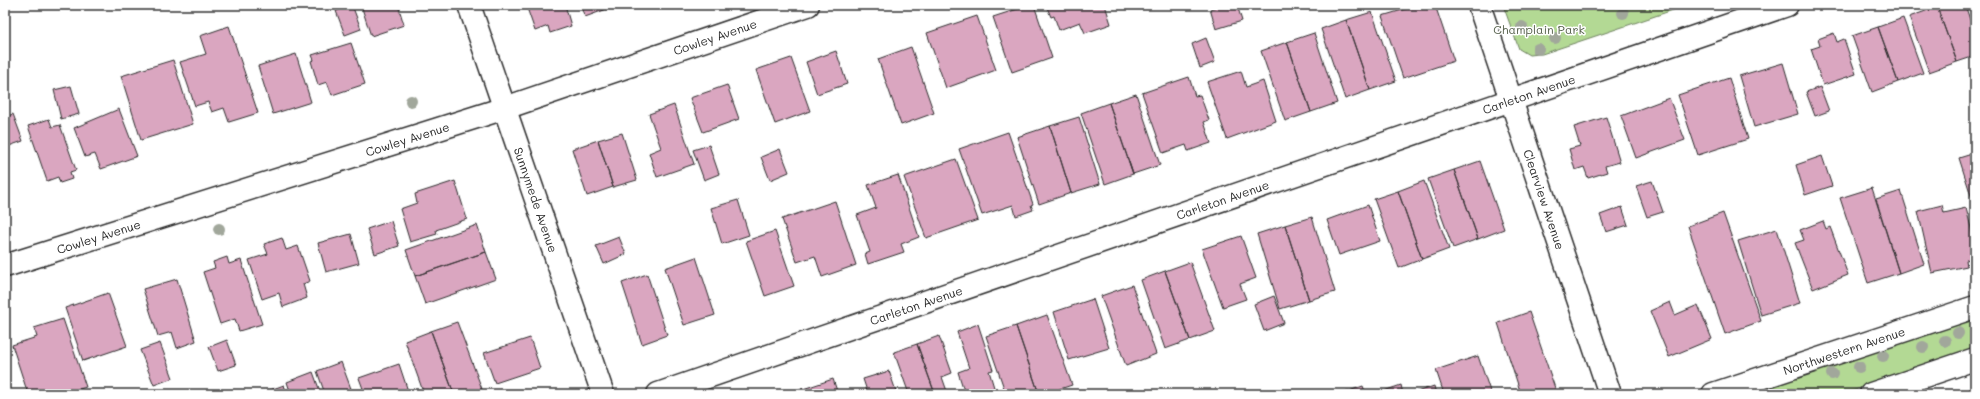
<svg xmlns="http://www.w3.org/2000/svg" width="1980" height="399" font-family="Mali,sans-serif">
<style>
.green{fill:#b3d994;stroke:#6f8260}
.building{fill:#daa6c0;stroke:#2b2b2b}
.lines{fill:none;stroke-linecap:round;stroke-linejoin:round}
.minor-casing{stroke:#2b2b2b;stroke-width:25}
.minor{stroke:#fff;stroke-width:22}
.tree{fill:#a1a79b}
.labels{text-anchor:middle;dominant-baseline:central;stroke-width:3;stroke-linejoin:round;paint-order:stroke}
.park-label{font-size:12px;fill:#545f4a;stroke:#fff}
.street-label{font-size:12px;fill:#2b2b2b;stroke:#fff}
</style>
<rect width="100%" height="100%" fill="#fff"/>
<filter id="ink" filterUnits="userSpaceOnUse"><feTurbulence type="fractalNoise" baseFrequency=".025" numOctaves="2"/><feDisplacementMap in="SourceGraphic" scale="8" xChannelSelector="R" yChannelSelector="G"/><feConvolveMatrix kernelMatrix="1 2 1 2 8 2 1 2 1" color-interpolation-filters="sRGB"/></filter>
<g filter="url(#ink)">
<path class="green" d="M 1503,5 L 1688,5 L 1542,54 L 1529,55 L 1519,49 Z
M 1975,318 L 1975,349 L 1843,394 L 1748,394 Z"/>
<path class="building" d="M 352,5 L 361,29 L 345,35 L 336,11 Z
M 361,5 L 398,5 L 404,25 L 371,36 Z
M 526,5 L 565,5 L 571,26 L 550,33 L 548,26 L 535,31 Z
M 580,5 L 618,5 L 585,17 Z
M 1030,5 L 1034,5 L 1052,58 L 1012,72 L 993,17 Z
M 1046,5 L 1105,5 L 1111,24 L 1085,33 L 1080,22 L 1059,30 L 1054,16 L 1051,17 Z
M 1224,5 L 1237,5 L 1242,21 L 1216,29 L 1210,9 Z
M 1419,5 L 1435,5 L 1454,61 L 1403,78 L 1382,16 Z
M 1943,5 L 1965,5 L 1975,34 L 1975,56 L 1957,62 L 1937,7 Z
M 1937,7 L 1957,62 L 1929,72 L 1909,17 Z
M 1372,12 L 1396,81 L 1370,90 L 1346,20 Z
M 977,16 L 996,70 L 946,88 L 927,33 Z
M 1903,18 L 1923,73 L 1898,82 L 1878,27 Z
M 1346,20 L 1370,90 L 1345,99 L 1321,29 Z
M 229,26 L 258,113 L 229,122 L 224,108 L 212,112 L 208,102 L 195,106 L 180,62 L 206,54 L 200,36 Z
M 1878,27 L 1898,82 L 1872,92 L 1852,36 Z
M 1314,33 L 1337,103 L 1311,112 L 1287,42 Z
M 1834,33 L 1837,42 L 1844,39 L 1856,74 L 1823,85 L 1811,49 L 1820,46 L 1818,39 Z
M 1206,38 L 1215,62 L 1200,68 L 1192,44 Z
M 1287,42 L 1311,112 L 1285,121 L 1261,51 Z
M 351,43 L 365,84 L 332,95 L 327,82 L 318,85 L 311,61 L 314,60 L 312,55 Z
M 911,47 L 934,113 L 901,125 L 878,59 Z
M 836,51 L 847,84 L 817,94 L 806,62 Z
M 296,54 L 311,102 L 273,114 L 258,66 Z
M 791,58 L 810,111 L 775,124 L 756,70 Z
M 173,60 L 193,124 L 141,140 L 121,76 Z
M 1783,63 L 1798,114 L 1754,127 L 1739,76 Z
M 1241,71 L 1246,87 L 1263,81 L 1276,121 L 1227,139 L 1207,82 Z
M 1189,77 L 1195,96 L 1200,95 L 1209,120 L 1204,122 L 1211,143 L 1188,151 L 1186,145 L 1163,153 L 1142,93 Z
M 1729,78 L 1748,139 L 1698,155 L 1678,95 Z
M 727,85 L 739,119 L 703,132 L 690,98 Z
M 71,86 L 79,114 L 61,119 L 54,90 Z
M 1820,87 L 1829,111 L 1815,116 L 1806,92 Z
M 1136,94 L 1160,165 L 1133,174 L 1109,103 Z
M 1669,98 L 1685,140 L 1636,158 L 1621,116 Z
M 1109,103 L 1133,174 L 1105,184 L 1081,113 Z
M 674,105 L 694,164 L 657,177 L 649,153 L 661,148 L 649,114 Z
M 119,109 L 137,156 L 101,169 L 95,154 L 85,157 L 74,128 Z
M 13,114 L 23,141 L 6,147 L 5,117 Z
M 1079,117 L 1100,184 L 1071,193 L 1050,126 Z
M 1606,117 L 1620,162 L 1605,166 L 1607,172 L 1588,178 L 1584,167 L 1575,170 L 1569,149 L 1580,146 L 1574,127 Z
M 49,119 L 52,127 L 60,125 L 76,170 L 70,172 L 72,179 L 60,183 L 58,177 L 47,181 L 28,126 Z
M 1050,126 L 1071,193 L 1039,204 L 1017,137 Z
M 1008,132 L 1033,204 L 1031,205 L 1033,210 L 1016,216 L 1013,205 L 982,215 L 959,149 Z
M 622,133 L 637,180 L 613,187 L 598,140 Z
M 598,140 L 613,187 L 587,196 L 572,149 Z
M 709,145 L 719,174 L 704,180 L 693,150 Z
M 780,149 L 789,172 L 770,180 L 761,157 Z
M 1975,153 L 1975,208 L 1959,158 Z
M 1822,156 L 1832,186 L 1805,195 L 1796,165 Z
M 956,159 L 978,220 L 926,238 L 904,177 Z
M 1480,161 L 1504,229 L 1478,239 L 1454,170 Z
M 1454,170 L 1478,239 L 1453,248 L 1428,179 Z
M 898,175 L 919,237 L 901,244 L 904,252 L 868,264 L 865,254 L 870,252 L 857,215 L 876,208 L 868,185 Z
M 455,181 L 467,219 L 436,230 L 437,234 L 410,242 L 400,209 L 417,203 L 415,194 Z
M 1424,181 L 1449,249 L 1422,259 L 1398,191 Z
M 1652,181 L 1663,212 L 1647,217 L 1636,186 Z
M 1872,188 L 1899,273 L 1868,283 L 1840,198 Z
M 1398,191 L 1422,259 L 1399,268 L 1374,199 Z
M 1901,191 L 1924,264 L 1899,273 L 1876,199 Z
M 738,200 L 749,235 L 722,244 L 711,208 Z
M 835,201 L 856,265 L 822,277 L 815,256 L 797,262 L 782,219 Z
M 1368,205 L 1380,241 L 1339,255 L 1327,220 Z
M 1942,205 L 1944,213 L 1966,208 L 1975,244 L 1975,258 L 1966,260 L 1967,266 L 1932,273 L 1918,211 Z
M 1622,207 L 1628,225 L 1606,232 L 1600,215 Z
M 1723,213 L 1761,321 L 1725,334 L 1688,226 Z
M 1312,217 L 1335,292 L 1309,300 L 1285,225 Z
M 391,221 L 399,246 L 375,254 L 367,229 Z
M 1823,221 L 1826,229 L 1830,227 L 1848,275 L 1813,289 L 1795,243 L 1804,240 L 1800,230 Z
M 477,225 L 486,252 L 415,276 L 406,250 Z
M 1285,225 L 1309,300 L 1280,309 L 1257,234 Z
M 1777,229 L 1800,303 L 1761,315 L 1738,241 Z
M 775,231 L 794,286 L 765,296 L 746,241 Z
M 351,234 L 359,263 L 326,272 L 318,243 Z
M 1241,236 L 1256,278 L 1240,284 L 1246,299 L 1223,307 L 1202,249 Z
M 619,237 L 626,254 L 604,264 L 596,246 Z
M 282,238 L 286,250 L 298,246 L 310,281 L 303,284 L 307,298 L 283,307 L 279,293 L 262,299 L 249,260 L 268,254 L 264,244 Z
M 486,252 L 496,279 L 425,304 L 415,276 Z
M 227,257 L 229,264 L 241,260 L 262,324 L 239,331 L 235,319 L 220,324 L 203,272 L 215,268 L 213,262 Z
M 696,257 L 715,315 L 684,325 L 665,268 Z
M 1190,262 L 1215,331 L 1190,340 L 1165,271 Z
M 1165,271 L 1190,340 L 1165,349 L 1141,280 Z
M 647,274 L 667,335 L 642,344 L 622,283 Z
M 177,279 L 196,341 L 177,348 L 172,332 L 158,336 L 143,289 Z
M 1132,285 L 1156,354 L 1126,366 L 1101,296 Z
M 108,293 L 127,346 L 83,361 L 65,308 Z
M 1274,296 L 1284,323 L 1264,331 L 1254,304 Z
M 1093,299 L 1109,348 L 1069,360 L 1054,312 Z
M 1670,302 L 1675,315 L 1698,305 L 1712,339 L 1669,357 L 1650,311 Z
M 1529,312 L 1557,394 L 1521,394 L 1498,323 Z
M 1047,315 L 1072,385 L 1045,394 L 1039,394 L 1016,326 Z
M 63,319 L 86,387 L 64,394 L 28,394 L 12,345 L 37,337 L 34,328 Z
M 457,322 L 482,389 L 469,394 L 454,394 L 431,331 Z
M 978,324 L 993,370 L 989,371 L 996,394 L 965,394 L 958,372 L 969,368 L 957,332 Z
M 1016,326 L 1039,394 L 1006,394 L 986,336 Z
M 431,331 L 454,394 L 424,394 L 405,341 Z
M 939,336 L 952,373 L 942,377 L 948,394 L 935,394 L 917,344 Z
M 530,338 L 540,368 L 495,383 L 484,353 Z
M 227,340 L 236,365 L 218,371 L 209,347 Z
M 160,343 L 173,378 L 154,385 L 140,350 Z
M 917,344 L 935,394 L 909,394 L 894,352 Z
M 1478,356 L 1491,394 L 1444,394 L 1436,370 Z
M 341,362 L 353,394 L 325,394 L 317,371 Z
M 399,364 L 409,394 L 365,394 L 359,378 Z
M 889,371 L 897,394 L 868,394 L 863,379 Z
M 313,372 L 321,394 L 291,394 L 287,382 Z
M 833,379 L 838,394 L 805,394 L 803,389 Z
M 284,385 L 287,394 L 259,394 Z
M 1401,385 L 1403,394 L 1379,394 L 1378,393 Z
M 1363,386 L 1366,394 L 1341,394 Z
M 1434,386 L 1436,394 L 1411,394 Z
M 803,389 L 805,394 L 788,394 Z"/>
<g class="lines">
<g class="minor-casing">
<g id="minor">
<path id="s1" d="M 469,5 L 603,394"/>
<path id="s2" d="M 1479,5 L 1610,394"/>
<path id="s3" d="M 5,266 L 505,108 L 808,5"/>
<path id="s4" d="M 658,394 L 1787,5"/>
<path id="s5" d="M 1713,394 L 1975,307"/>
<path d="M 1871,394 L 1975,359"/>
</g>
</g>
<use href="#minor" class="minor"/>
</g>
<g class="tree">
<circle cx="1623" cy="13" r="6"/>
<circle cx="1522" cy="27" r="6"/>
<circle cx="1555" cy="38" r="6"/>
<circle cx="1538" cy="49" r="6"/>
<circle cx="411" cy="101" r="6"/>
<circle cx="219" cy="229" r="6"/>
<circle cx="1958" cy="333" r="6"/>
<circle cx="1945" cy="341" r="6"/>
<circle cx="1923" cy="347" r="6"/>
<circle cx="1883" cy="356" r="6"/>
<circle cx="1859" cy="367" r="6"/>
<circle cx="1832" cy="374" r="6"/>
</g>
</g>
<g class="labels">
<g class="park-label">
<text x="1539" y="29">Champlain Park</text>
</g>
<g class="street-label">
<text stroke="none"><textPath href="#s3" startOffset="746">Cowley Avenue</textPath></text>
<text stroke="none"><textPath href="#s4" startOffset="921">Carleton Avenue</textPath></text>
<text stroke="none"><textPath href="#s3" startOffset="422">Cowley Avenue</textPath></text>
<text stroke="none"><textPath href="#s1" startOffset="206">Sunnymede Avenue</textPath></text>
<text stroke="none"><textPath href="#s4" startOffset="597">Carleton Avenue</textPath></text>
<text stroke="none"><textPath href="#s2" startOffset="205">Clearview Avenue</textPath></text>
<text stroke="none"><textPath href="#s3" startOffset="98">Cowley Avenue</textPath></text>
<text stroke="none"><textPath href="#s4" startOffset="273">Carleton Avenue</textPath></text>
<text stroke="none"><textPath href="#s5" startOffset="138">Northwestern Avenue</textPath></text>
</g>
</g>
<rect width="1980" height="399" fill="none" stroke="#fff" stroke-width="20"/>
<rect x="10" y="10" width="1960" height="379" fill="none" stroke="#2b2b2b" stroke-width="1.5" filter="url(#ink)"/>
</svg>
